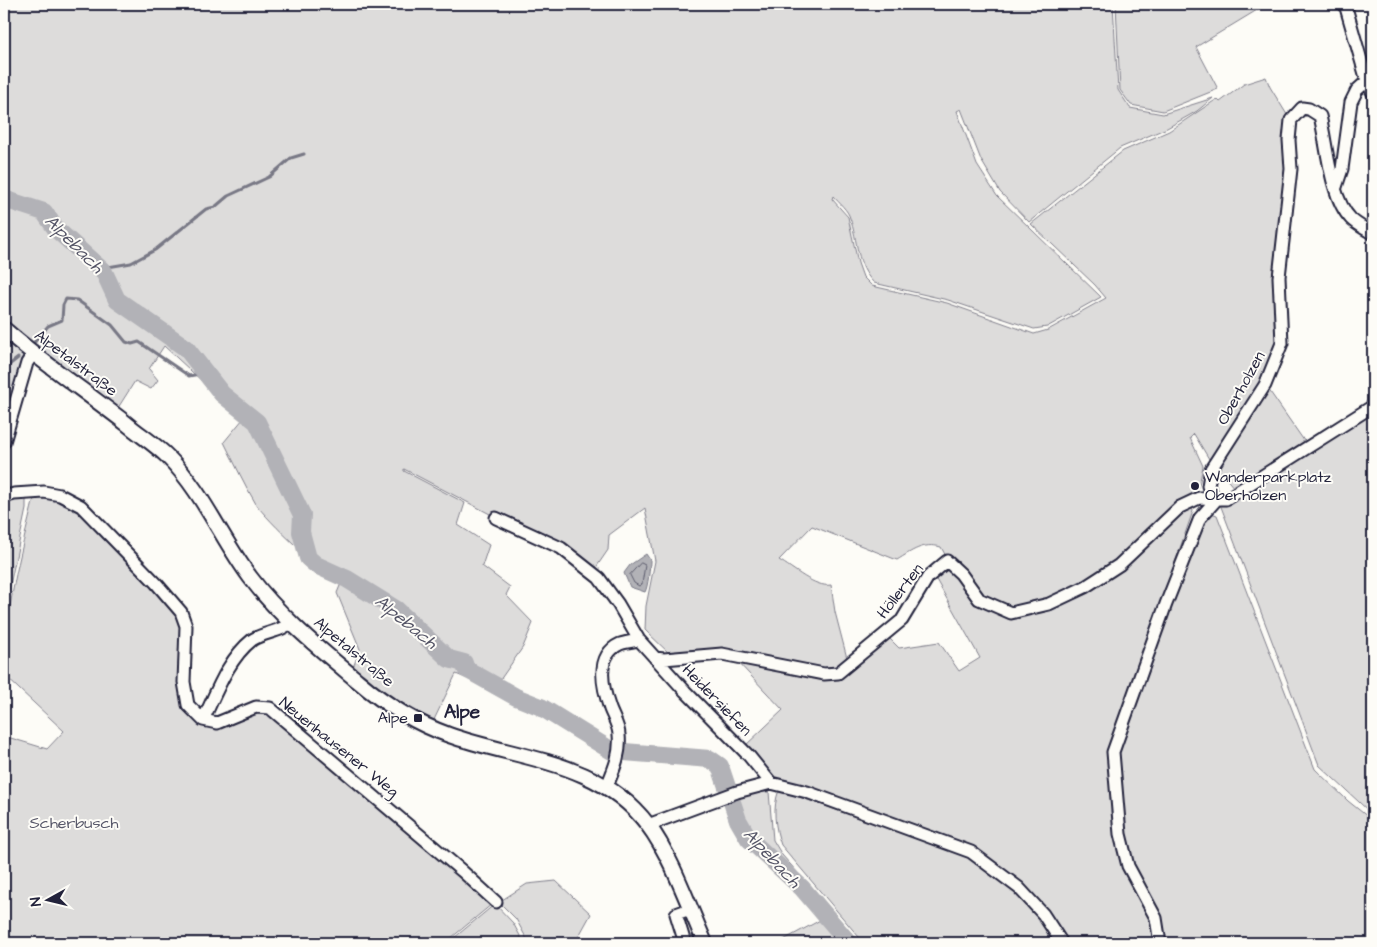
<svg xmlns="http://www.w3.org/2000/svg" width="1377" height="947" font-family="'Architects Daughter',sans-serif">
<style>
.green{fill:#dddcdb;stroke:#807f8b}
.water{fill:#b2b2b7;stroke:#787885}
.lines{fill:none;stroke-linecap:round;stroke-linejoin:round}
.shore{stroke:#5c5c6d;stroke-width:1}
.stream{stroke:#787885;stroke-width:3}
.river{stroke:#b2b2b7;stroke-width:18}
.minor-casing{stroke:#22223b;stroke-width:15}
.major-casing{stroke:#22223b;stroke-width:18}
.minor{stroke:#fdfcf7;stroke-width:11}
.major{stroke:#fdfcf7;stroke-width:14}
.poi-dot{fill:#22223b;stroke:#fdfcf7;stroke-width:2}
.labels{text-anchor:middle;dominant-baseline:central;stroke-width:4;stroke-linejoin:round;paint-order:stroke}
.street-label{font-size:16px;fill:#22223b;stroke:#fdfcf7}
.poi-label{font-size:16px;fill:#22223b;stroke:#fdfcf7;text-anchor:start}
.park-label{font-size:16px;fill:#5a5a6b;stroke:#fdfcf7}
.water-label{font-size:18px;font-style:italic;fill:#545466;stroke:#fdfcf7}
.quarter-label{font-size:19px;font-weight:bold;fill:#22223b;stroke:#fdfcf7}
</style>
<rect width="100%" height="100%" fill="#fdfcf7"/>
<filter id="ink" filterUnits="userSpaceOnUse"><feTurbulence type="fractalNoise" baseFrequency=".02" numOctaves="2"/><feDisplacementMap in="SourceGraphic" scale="10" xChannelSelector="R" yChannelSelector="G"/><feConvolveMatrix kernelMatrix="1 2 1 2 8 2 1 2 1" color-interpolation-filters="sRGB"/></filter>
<g filter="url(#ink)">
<path class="green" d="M 4,4 L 1113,4 L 1118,90 L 1130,108 L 1163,114 L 1213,98 L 1197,111 L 1167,128 L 1120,148 L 1029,222 L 1000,192 L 981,160 L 961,109 L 957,111 L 977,165 L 997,196 L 1101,297 L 1047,327 L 1034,329 L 948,300 L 874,283 C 856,265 858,241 850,218 C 848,210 839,203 833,196 L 832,199 L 848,217 L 858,263 L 863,277 L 872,286 L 947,303 L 1034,334 L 1048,330 L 1106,298 L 1095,285 L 1031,224 L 1123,151 L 1169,131 L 1217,99 L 1220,102 L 1244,84 L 1266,77 L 1270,87 L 1289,118 L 1280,336 L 1270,367 L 1213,457 L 1209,459 L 1194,434 L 1190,438 L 1203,466 L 1199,485 L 1193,493 L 1177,505 L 1138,545 L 1085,586 L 1011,612 L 980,598 L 948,560 L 941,547 C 923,542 912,551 897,560 L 812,526 L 779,560 C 793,568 815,588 831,585 L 835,612 L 848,662 L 837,671 L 722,651 L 672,656 L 645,630 L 646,606 L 655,561 L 645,508 L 609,535 L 608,550 L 595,569 L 404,469 L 404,471 L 465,503 L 458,525 L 489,545 L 482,566 L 510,587 L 506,595 L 533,623 L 523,647 L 493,690 L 456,674 L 432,724 L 393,701 L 352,670 L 360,649 L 337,593 L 342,581 C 326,577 266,519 256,504 C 244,484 234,462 224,442 L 243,419 L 164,346 L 149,369 L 158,380 L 151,389 L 135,381 L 116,411 L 4,326 Z
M 1116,4 L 1267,4 L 1196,47 L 1218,89 L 1163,111 L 1131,105 L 1120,90 Z
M 4,337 L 26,356 L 4,432 Z
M 1266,386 L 1307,445 L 1234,488 L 1216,466 Z
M 1373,411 L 1373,815 L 1319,765 L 1220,504 Z
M 43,494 L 79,508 L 179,612 L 183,626 L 181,682 L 202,723 L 264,710 L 492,904 L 445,943 L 4,943 L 4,736 L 47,749 L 64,731 L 4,675 C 4,615 20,556 34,498 Z
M 26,499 L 26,509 L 4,614 L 4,500 Z
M 1192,507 L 1193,511 L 1117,728 L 1115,835 L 1153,920 L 1157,943 L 1067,943 L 1058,925 L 1042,905 L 993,861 L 775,778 L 745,746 L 783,710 L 735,659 L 829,677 L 887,636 L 899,648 L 939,642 L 959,671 L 980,658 L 934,576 L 944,570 L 949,570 L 1011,615 L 1074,597 L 1184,508 Z
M 1211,513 L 1217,515 L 1315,769 L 1348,801 L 1373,821 L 1373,942 L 1164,943 L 1130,864 L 1124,832 L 1116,750 L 1201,521 Z
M 779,790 L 951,850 C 982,864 1014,883 1036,910 C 1044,920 1050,932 1057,943 L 864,943 L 781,845 C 775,828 772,808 779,790 Z
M 745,792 L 769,792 L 773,840 L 782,855 L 860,943 L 778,943 L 824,918 L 755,841 L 728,806 L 727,800 Z
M 556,881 L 591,914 L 575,943 L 529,943 L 516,919 L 499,902 L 527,884 Z
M 495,904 L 513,923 L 524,943 L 448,943 Z"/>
<path class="water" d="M 646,554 L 650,560 C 650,567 648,587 645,592 L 630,587 L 624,573 L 630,565 Z"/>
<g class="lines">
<path class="shore" d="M 641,563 L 645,565 L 642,584 L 639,586 L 634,583 L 630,575 Z"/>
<path class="stream" d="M 104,272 L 108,267 L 131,263 L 155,250 L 206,209 L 215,207 L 228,196 L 269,177 L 291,158 L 304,154
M 32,345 L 48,326 L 62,320 L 63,305 L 66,299 L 77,300 L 112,325 L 126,342 L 132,344 L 139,342 L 189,376 L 205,373
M 4,369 L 18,358"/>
<path class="river" d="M 4,199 L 44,212 L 56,229 L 104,272 L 117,300 L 186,348 L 222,394 L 257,422 L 302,515 L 301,532 L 308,558 L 316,565 L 347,579 L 397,610 L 449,659 L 464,663 L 466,669 L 516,697 L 541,707 L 612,751 L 710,759 L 720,766 L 738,820 L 749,839 L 802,888 L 849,943"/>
<g class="minor-casing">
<path id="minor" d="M 1345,4 L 1367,81 L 1373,93
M 1336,187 L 1342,169 L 1351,102 L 1357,90 L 1367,81
M 4,442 L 27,363 L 33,354
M 4,497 L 14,494 L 44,492 L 60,495 L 81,506 L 156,583 L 181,612 L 186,626 L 184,682 L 188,705 L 203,720 L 217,723 L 256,707 L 270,708 L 462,871 L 496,902
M 1216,500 L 1208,486 L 1211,469 L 1265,385 L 1282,343 L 1279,277 L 1291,169 L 1289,140 L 1291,120 L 1302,108 L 1309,109 L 1320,116 C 1327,144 1330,198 1351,219 C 1357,225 1366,229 1373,234
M 496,518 L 561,548 L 599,578 L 618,604 L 639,640 L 685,691 L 749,756 L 771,783
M 655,658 L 664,659 L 722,654 L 824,674 L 838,673 L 902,620 L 928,577 L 947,561 L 961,574 L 979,599 L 1011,613 L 1049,604 L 1085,587 L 1119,565 L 1180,507 L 1199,498 L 1226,499 L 1373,406
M 203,720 C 216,693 228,659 252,640 C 264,632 282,632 291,622
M 607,786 C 614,769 621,754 619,735 C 619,726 613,717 610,709 C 603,689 594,656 620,644 C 626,642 633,641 639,640
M 648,825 L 737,792 L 771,783 L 807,792 L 971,852 L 1019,888 L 1043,914 L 1062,943
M 685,943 L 676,914 L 690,909
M 1160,943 L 1156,918 L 1128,866 L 1120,834 L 1113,752 L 1166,604 L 1200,518 L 1216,500"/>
</g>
<g class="major-casing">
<path id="major" d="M 4,329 C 43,363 86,392 127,424 C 140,435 156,445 168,457 C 203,492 221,538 250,577 C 280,617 320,649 358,681 C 386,705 415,723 449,735 C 520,760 599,760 648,825 C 671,855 690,909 705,943"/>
</g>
<use href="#minor" class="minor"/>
<use href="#major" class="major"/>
</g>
</g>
<g class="poi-dot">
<circle cx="1195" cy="486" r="5"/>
<rect x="413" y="713" width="10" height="10" rx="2.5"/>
</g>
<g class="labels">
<g class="street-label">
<text transform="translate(76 363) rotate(37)">Alpetalstraße</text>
<text transform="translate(1241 388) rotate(-61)">Oberholzen</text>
<text transform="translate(900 591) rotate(-52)">Höllerten</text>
<text transform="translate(354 652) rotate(40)">Alpetalstraße</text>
<text transform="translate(717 700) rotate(46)">Heidersiefen</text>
<text transform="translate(339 747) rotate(39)">Neuenhausener Weg</text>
</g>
<g class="poi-label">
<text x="1205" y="477">Wanderparkplatz<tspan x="1205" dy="18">Oberholzen</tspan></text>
<text x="408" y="718" text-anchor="end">Alpe</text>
</g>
<g class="park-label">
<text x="74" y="823">Scherbusch</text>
</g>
<g class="water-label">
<text transform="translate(74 244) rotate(45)">Alpebach</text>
<text transform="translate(406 622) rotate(39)">Alpebach</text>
<text transform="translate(772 858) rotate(47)">Alpebach</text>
</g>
<g class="quarter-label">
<text x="462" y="712">Alpe</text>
</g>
</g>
<rect width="1377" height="947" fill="none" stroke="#fdfcf7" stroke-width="20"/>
<rect x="10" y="10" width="1357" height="927" fill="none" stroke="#22223b" stroke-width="2" filter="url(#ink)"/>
<g transform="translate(48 900) rotate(262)" stroke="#fdfcf7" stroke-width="4" paint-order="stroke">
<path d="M0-4L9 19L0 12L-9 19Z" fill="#22223b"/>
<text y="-8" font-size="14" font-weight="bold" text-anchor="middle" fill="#22223b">N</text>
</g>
</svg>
